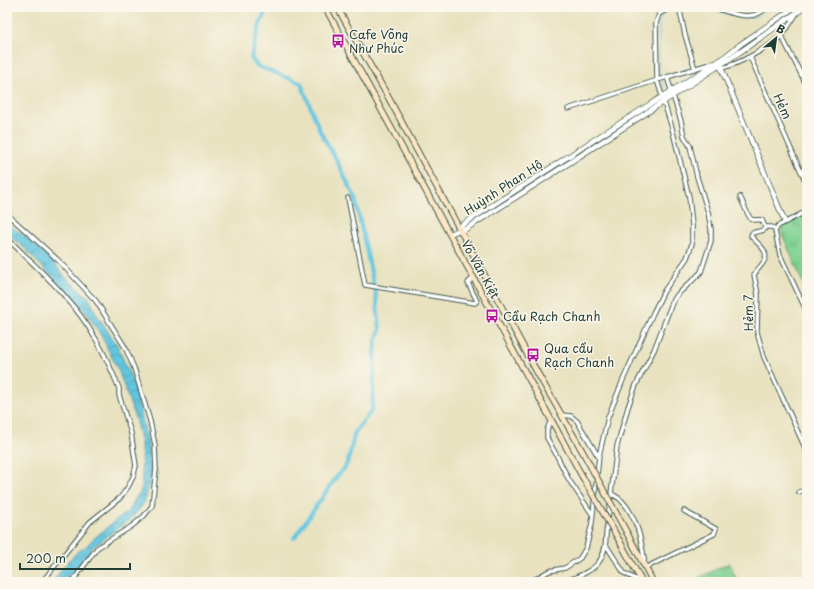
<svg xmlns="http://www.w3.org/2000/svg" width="814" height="589" font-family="'Playpen Sans',sans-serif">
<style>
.grass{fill:url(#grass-tufts);stroke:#508763}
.water{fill:url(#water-waves);stroke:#40828a}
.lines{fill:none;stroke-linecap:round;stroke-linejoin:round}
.stream{stroke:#62c6e0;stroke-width:1}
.canal{stroke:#62c6e0;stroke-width:4}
.minor-casing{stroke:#3d5649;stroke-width:5.5}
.tertiary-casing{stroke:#3d5649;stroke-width:6}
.secondary-casing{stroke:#3d5649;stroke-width:7}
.minor{stroke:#fff;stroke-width:3.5}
.tertiary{stroke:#fff;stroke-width:4.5}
.secondary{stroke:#fce6c4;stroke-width:5}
.secondary-bridge-casing{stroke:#3d5649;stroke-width:7;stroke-linecap:butt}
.secondary-bridge{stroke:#fce6c4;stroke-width:5}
.labels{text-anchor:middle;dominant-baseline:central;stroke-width:3;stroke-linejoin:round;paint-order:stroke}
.poi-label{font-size:12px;fill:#1f3d34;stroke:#fbf7ec;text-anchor:start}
.street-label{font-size:12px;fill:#1f3d34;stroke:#fbf7ec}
</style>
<defs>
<pattern id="grass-tufts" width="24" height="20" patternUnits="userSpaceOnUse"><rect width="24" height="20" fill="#80d192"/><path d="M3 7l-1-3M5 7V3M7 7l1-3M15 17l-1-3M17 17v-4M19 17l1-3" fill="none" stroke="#68ab78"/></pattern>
<pattern id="water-waves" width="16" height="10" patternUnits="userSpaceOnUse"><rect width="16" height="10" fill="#62c6e0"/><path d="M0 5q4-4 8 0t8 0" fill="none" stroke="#50a2b6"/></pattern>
</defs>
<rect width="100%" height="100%" fill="#fbf7ec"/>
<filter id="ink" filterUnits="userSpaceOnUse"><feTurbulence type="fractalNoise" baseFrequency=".025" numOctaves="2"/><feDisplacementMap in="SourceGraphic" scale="8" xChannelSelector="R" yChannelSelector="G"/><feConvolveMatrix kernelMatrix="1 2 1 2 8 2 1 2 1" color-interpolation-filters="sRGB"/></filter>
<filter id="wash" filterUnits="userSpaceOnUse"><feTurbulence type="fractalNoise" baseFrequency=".012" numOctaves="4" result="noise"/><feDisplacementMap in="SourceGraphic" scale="16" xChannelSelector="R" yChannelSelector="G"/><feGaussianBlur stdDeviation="0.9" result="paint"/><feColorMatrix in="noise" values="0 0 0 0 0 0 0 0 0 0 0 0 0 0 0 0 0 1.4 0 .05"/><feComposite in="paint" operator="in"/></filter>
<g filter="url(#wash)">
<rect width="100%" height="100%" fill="#e8e2c0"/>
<path class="grass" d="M 807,213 L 807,292 L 781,232 L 783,225 Z
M 729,563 L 738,582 L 690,582 Z"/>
<path class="water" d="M 7,224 L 22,234 L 51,259 L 64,276 L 89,298 L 97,315 L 116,343 L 130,375 L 134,386 L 147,439 L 151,474 L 145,502 L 130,520 L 119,527 L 92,548 L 79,565 L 69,575 L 64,582 L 53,582 L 62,569 L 78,551 L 83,549 L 91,541 L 116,520 L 130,510 L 136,497 L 140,493 L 142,486 L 141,443 L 135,418 L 119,372 L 102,337 L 86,312 L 23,247 L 7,234 Z"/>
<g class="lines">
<path class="stream" d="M 705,7 C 725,12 753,28 769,7
M 672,8 L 675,7
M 664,90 L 659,68 L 659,24 L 662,16 L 667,11"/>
<path class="canal" d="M 267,7 L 259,27 L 251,58 L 257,66 L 301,83 L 320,131 L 337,161 L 355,198 L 376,295 L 380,331 L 376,340 L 372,410 L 355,432 L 348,461 L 344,469 L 338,475 L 294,538"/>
</g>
</g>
<g filter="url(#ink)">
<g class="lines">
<g class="minor-casing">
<path id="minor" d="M 712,7 C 730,12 752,24 767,7
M 680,11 L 685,35 L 695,69
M 781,35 L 807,86
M 750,57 L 807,185
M 721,68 C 736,66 771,46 781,36 C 787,29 792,21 797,13
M 568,109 L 667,77
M 740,197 C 743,202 748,217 751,219 C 754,221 759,219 762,220 L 765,227 L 764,230 L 752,233 L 751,236 C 755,242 769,250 765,259 C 763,265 757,269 754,275 L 758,294 L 757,332 L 764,357 L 807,452
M 348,198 L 365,285 L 475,303 L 477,301 L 468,283 L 474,277
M 807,211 L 778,226 L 775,231 L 780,255 L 807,312
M 7,214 L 58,260 L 96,301 L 125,347 L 134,368 L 150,421 L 155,445 L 156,469 L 152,506 L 144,516 L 132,526 L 97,548 L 72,582
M 765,227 L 772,227 L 775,229
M 7,238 C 38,269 72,298 94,336 C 104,352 112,371 119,388 L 119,395 L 131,433 L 136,466 L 133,477 L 128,487 L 120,498 L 90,522 L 42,582
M 561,415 L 571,416 L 577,421 L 598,456
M 551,420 L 547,430 L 547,438 L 557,456 L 569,480 L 592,514
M 799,492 L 807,489
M 611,493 C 614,496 618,497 621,500 C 638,517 643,545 645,568 L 714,534 L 716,529 L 684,511
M 606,545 L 624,573 L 641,582
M 530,582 L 549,571 L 565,568 L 580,558 L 586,548 L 592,523 L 599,456 L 608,417 L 623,380 L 653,313 L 664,291 L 687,258 L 692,244 L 692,225 L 689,197 L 672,128 L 657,80 L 656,23 L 659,14 L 671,7
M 564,582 C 591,571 606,567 606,534 L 617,446 L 628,407 L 636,385 L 654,350 L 672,303 L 677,295 L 694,279 L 701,272 L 711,241 L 711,229 L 708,212 L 697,177 L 690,146 L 684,136 L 681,121 L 667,77 L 713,63"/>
</g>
<g class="tertiary-casing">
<path id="tertiary" d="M 720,65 L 785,222
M 461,229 L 464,230 C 550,176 635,120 720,65 C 749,47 776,26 805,7
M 450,234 L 461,229 L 462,225 L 611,129 L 719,61 L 741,44 L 795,7"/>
</g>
<g class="secondary-casing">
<path id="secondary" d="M 325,7 L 582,476
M 337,7 L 387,95 L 538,374 L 580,447
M 627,533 L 653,582
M 619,540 L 642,582"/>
</g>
<use href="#minor" class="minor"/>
<use href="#tertiary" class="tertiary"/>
<use href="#secondary" class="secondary"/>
<g class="secondary-bridge-casing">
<path id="secondary-bridge" d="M 580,447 L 627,533
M 582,476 L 619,540"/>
</g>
<use href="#secondary-bridge" class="secondary-bridge"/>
</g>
</g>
<defs>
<g id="bus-bare" transform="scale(1.08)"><path d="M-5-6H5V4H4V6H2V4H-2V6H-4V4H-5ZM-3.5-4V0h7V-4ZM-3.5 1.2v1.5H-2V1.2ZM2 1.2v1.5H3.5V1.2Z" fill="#b5179e" stroke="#fbf7ec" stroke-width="2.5" paint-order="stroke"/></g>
</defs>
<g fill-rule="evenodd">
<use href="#bus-bare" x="338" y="41"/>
<use href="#bus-bare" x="492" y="316"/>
<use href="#bus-bare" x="533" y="355"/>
</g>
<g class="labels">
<g class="poi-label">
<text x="349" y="34">Cafe Võng<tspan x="349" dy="14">Như Phúc</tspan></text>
<text x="503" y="316">Cầu Rạch Chanh</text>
<text x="544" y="348">Qua cầu<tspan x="544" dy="14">Rạch Chanh</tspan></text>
</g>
<g class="street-label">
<text transform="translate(783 106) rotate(66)">Hẻm</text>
<text transform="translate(503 187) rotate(-33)">Huỳnh Phan Hộ</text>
<text transform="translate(481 269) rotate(61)">Võ Văn Kiệt</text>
<text transform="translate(748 313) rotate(-91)">Hẻm 7</text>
</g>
</g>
<rect width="814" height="589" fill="none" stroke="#fbf7ec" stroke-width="24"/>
<g transform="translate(776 38) rotate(29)" stroke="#fbf7ec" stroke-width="3" paint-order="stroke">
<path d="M0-3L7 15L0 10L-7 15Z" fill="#1f3d34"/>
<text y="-6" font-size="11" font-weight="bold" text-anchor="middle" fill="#1f3d34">B</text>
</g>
<path d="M20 563v6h110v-6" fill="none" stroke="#1f3d34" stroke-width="2"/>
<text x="26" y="563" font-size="12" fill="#1f3d34" stroke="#fbf7ec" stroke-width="3" paint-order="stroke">200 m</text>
</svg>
